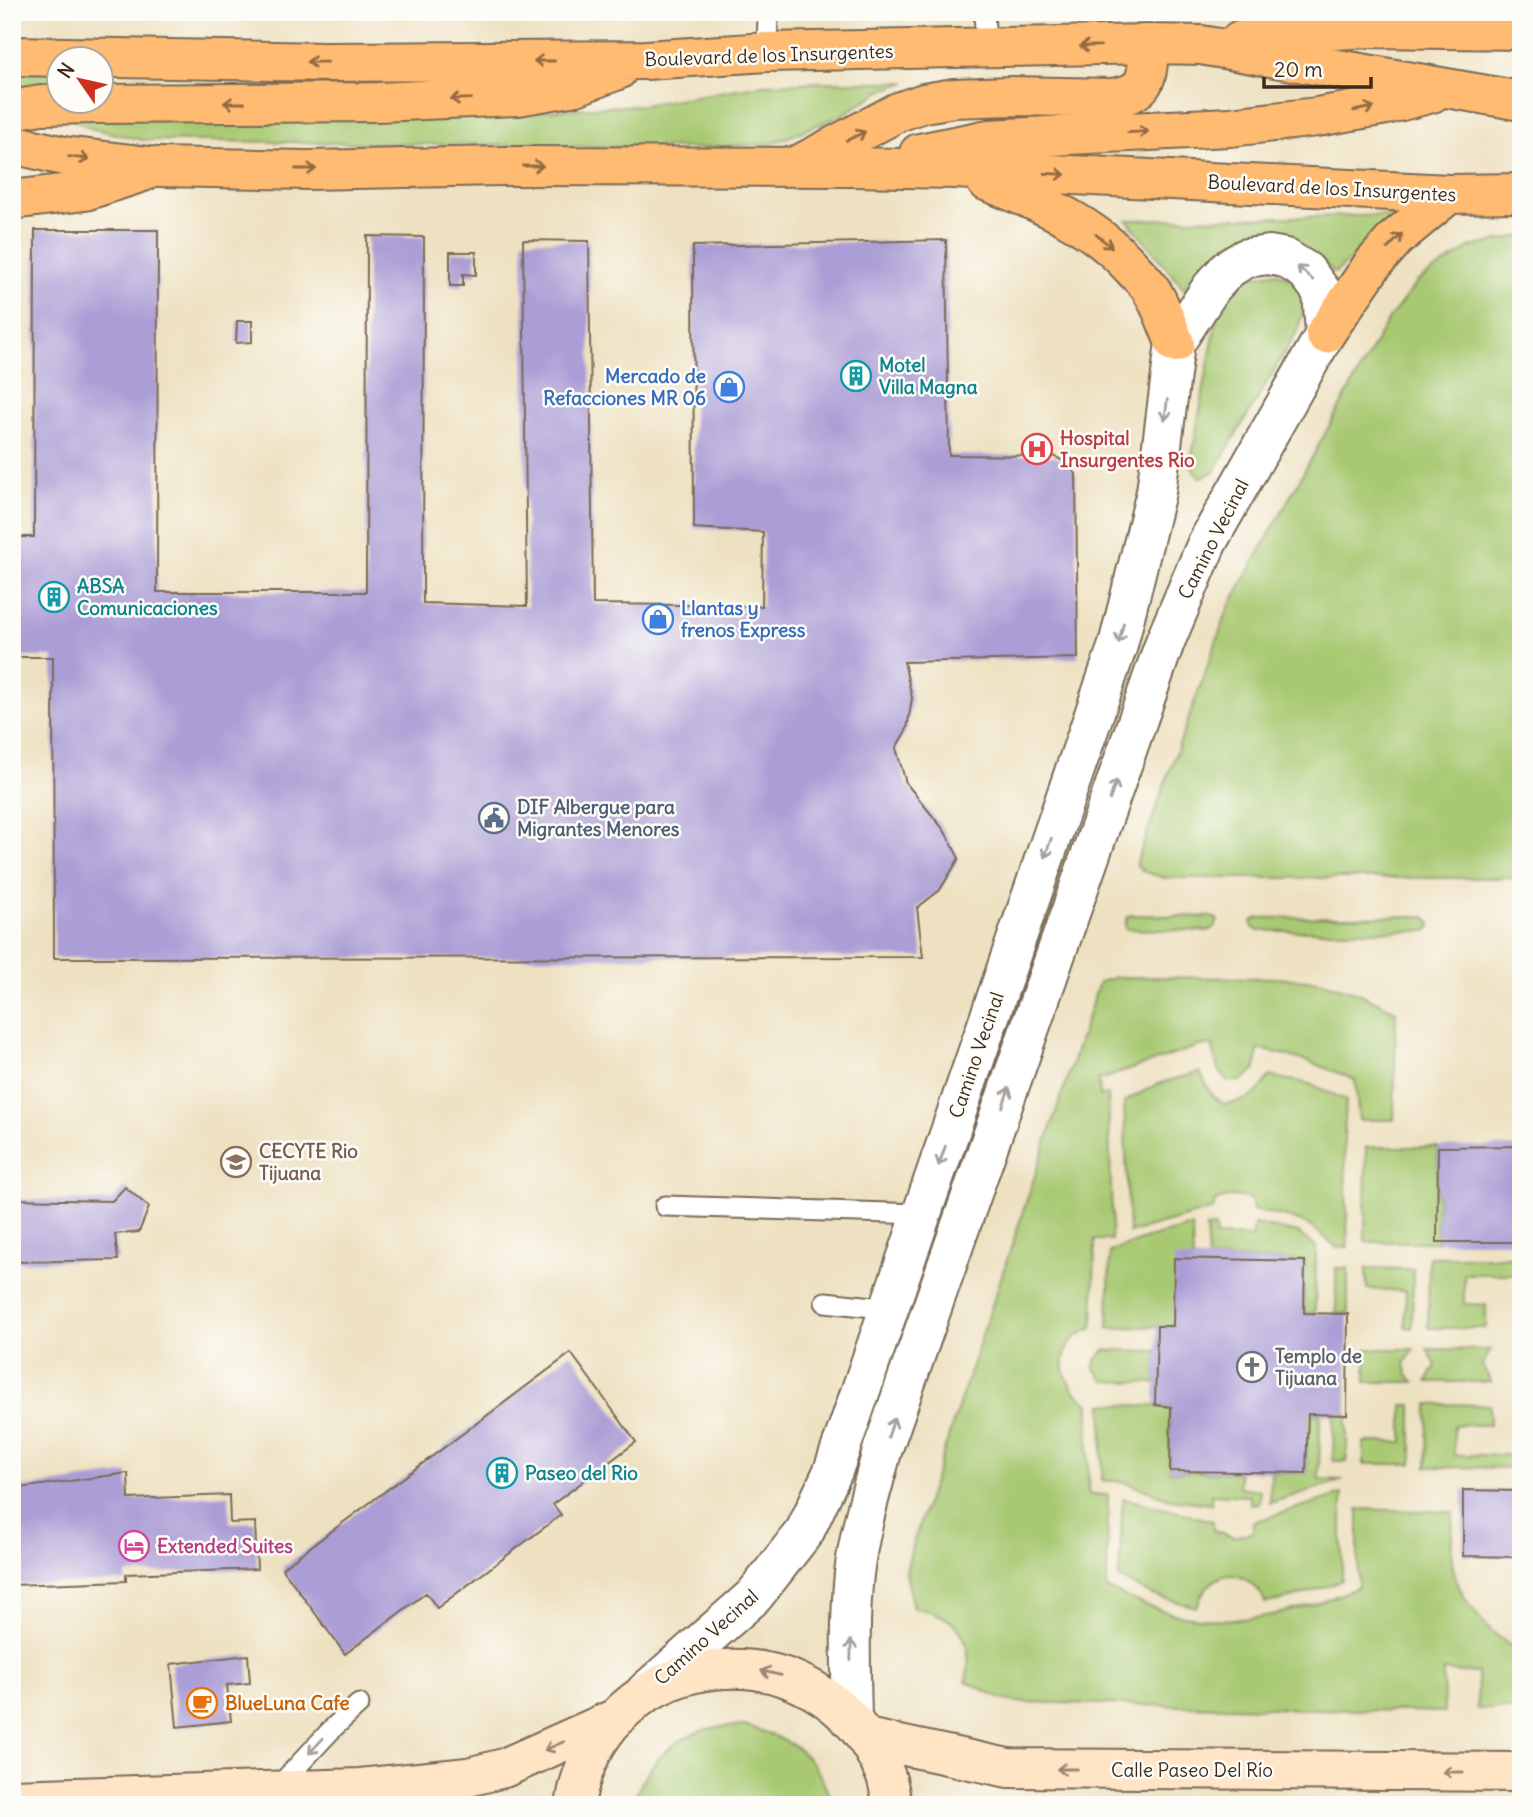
<svg xmlns="http://www.w3.org/2000/svg" width="1533" height="1817" font-family="Delius,sans-serif">
<style>
.green{fill:#a8c972;stroke:#727a48;stroke-width:2}
.building{fill:#ab9dd5}
.lines{fill:none;stroke-linecap:round;stroke-linejoin:round}
.service-casing{stroke:#7a6a57;stroke-width:23}
.tertiary-casing{stroke:#7a6a57;stroke-width:42}
.secondary-casing{stroke:#7a6a57;stroke-width:42}
.primary-casing{stroke:#7a6a57;stroke-width:42}
.service{stroke:#fff;stroke-width:19}
.tertiary{stroke:#fff;stroke-width:38}
.secondary{stroke:#ffe4c6;stroke-width:38}
.primary{stroke:#ffbb71;stroke-width:38}
.oneway{stroke:#936b43}
.oneway2{stroke:#a79f9a}
.oneway3{stroke:#9d8772}
.labels{text-anchor:middle;dominant-baseline:central;stroke-width:5;stroke-linejoin:round;paint-order:stroke}
.street-label{font-size:19px;fill:#3b2a1e;stroke:#fdfcf7}
.culture-label{font-size:19px;font-weight:bold;fill:#0d838f;stroke:#fdfcf7;text-anchor:start}
.shop-label{font-size:19px;font-weight:bold;fill:#366cbe;stroke:#fdfcf7;text-anchor:end}
.health-label{font-size:19px;font-weight:bold;fill:#be3a42;stroke:#fdfcf7;text-anchor:start}
.service-label{font-size:19px;font-weight:bold;fill:#4e5e75;stroke:#fdfcf7;text-anchor:start}
.education-label{font-size:19px;font-weight:bold;fill:#785e54;stroke:#fdfcf7;text-anchor:start}
.worship-label{font-size:19px;font-weight:bold;fill:#5b616d;stroke:#fdfcf7;text-anchor:start}
.hotel-label{font-size:19px;font-weight:bold;fill:#b23c85;stroke:#fdfcf7;text-anchor:start}
.food-label{font-size:19px;font-weight:bold;fill:#c56008;stroke:#fdfcf7;text-anchor:start}
</style>
<rect width="100%" height="100%" fill="#fdfcf7"/>
<filter id="ink" filterUnits="userSpaceOnUse"><feTurbulence type="fractalNoise" baseFrequency=".0143" numOctaves="2"/><feDisplacementMap in="SourceGraphic" scale="14" xChannelSelector="R" yChannelSelector="G"/><feConvolveMatrix kernelMatrix="1 2 1 2 8 2 1 2 1" color-interpolation-filters="sRGB"/></filter>
<filter id="wash" filterUnits="userSpaceOnUse"><feTurbulence type="fractalNoise" baseFrequency=".00686" numOctaves="4" result="noise"/><feDisplacementMap in="SourceGraphic" scale="28" xChannelSelector="R" yChannelSelector="G"/><feGaussianBlur stdDeviation="1.57" result="paint"/><feColorMatrix in="noise" values="0 0 0 0 0 0 0 0 0 0 0 0 0 0 0 0 0 1.4 0 .05"/><feComposite in="paint" operator="in"/></filter>
<g filter="url(#wash)">
<rect width="100%" height="100%" fill="#eee1c1"/>
<path class="green" d="M 12,70 L 59,73 L 59,83 L 12,91 Z
M 824,82 L 907,82 L 883,90 L 840,116 L 771,144 L 699,148 L 142,140 L 90,128 L 69,117 L 525,112 L 642,105 L 768,84 Z
M 1404,215 L 1335,273 C 1279,218 1228,225 1184,289 L 1127,220 Z
M 1521,236 L 1521,878 L 1164,878 L 1142,871 L 1136,864 L 1228,609 L 1388,320 L 1418,281 L 1471,247 Z
M 1276,272 L 1293,280 L 1308,299 L 1296,333 L 1214,472 L 1200,478 L 1193,470 L 1191,460 L 1219,306 L 1240,279 Z
M 1131,915 L 1212,917 L 1218,920 L 1215,927 L 1208,931 L 1126,929 L 1125,925 L 1127,917 Z
M 1424,916 L 1430,921 L 1431,927 L 1426,931 L 1258,931 L 1252,926 L 1252,921 L 1259,918 Z
M 1116,977 L 1279,978 L 1320,981 L 1358,993 L 1396,1011 L 1394,1120 L 1359,1120 L 1355,1080 C 1323,1066 1293,1055 1258,1049 L 1256,1069 L 1241,1081 L 1227,1081 L 1217,1067 L 1213,1046 L 1202,1045 L 1099,1080 L 1100,1096 L 1108,1094 L 1112,1218 L 1111,1240 L 1095,1240 L 1093,1328 C 1053,1341 1056,1383 1089,1403 L 1088,1494 L 1108,1495 L 1107,1589 C 1130,1599 1154,1610 1179,1615 C 1242,1628 1300,1612 1358,1587 L 1358,1509 L 1453,1512 C 1453,1529 1450,1546 1452,1562 C 1457,1598 1490,1636 1521,1652 L 1521,1709 L 1477,1709 L 1478,1673 L 1443,1671 L 1444,1712 L 1016,1702 L 1001,1699 L 966,1681 C 976,1637 956,1614 913,1608 L 906,1572 L 911,1550 L 1099,982 Z
M 1200,1072 L 1212,1095 L 1224,1104 C 1250,1101 1255,1097 1270,1076 L 1310,1084 L 1346,1100 L 1344,1138 L 1348,1247 L 1337,1248 C 1305,1218 1294,1218 1253,1210 L 1252,1200 C 1237,1195 1228,1195 1214,1202 L 1214,1209 L 1129,1233 L 1124,1102 L 1157,1084 Z
M 1366,1147 L 1438,1147 L 1437,1242 L 1365,1242 Z
M 1254,1224 L 1298,1233 L 1316,1247 L 1315,1313 L 1304,1313 L 1305,1261 L 1208,1259 L 1206,1228 L 1215,1227 L 1216,1236 L 1253,1237 Z
M 1192,1226 L 1193,1259 L 1173,1326 L 1108,1328 L 1110,1252 L 1144,1239 Z
M 1429,1257 L 1521,1257 L 1521,1274 L 1464,1274 L 1464,1304 L 1486,1305 L 1486,1328 L 1428,1328 Z
M 1336,1268 L 1348,1268 L 1348,1314 L 1336,1313 Z
M 1366,1268 L 1413,1269 L 1412,1328 L 1405,1327 L 1406,1291 L 1367,1289 Z
M 1366,1349 L 1414,1349 L 1405,1363 L 1407,1373 L 1414,1382 L 1366,1382 Z
M 1427,1349 L 1491,1350 L 1482,1365 L 1491,1382 L 1427,1382 L 1436,1365 Z
M 1105,1350 L 1157,1351 L 1156,1383 L 1104,1381 L 1094,1367 L 1096,1360 Z
M 1103,1404 L 1171,1407 L 1170,1471 L 1239,1473 L 1239,1487 L 1260,1490 L 1259,1503 L 1250,1504 L 1250,1496 L 1211,1494 L 1211,1504 L 1170,1499 L 1124,1482 L 1102,1480 Z
M 1428,1404 L 1490,1405 L 1490,1425 L 1454,1425 L 1454,1455 L 1521,1455 L 1521,1468 L 1427,1467 Z
M 1403,1405 L 1412,1405 L 1412,1464 L 1364,1464 L 1364,1442 L 1403,1442 Z
M 1308,1414 L 1320,1415 L 1319,1479 L 1343,1480 L 1270,1503 L 1271,1473 L 1306,1473 Z
M 1334,1415 L 1347,1415 L 1347,1461 L 1333,1461 Z
M 1342,1494 L 1342,1580 C 1317,1591 1293,1599 1265,1603 C 1264,1595 1258,1591 1252,1585 C 1228,1562 1205,1583 1196,1607 L 1152,1595 L 1119,1578 L 1123,1498 L 1213,1521 L 1213,1530 L 1233,1537 L 1253,1532 L 1253,1522 Z
M 745,1726 C 795,1740 816,1755 833,1805 L 633,1805 C 643,1767 673,1736 712,1728 C 722,1725 735,1727 745,1726 Z"/>
<g id="blocks">
<path class="building" d="M 35,230 L 158,230 L 157,592 L 366,592 L 367,236 L 424,237 L 423,603 L 527,606 L 523,240 L 589,241 L 593,604 L 762,606 L 763,532 L 694,528 L 693,246 L 946,240 L 949,455 L 1054,456 L 1065,462 L 1076,474 L 1078,658 L 904,662 L 912,698 L 907,729 L 896,748 L 906,783 L 944,830 L 959,858 L 940,890 L 917,908 L 923,957 L 54,958 L 53,657 L 12,657 L 12,537 L 34,537 Z
M 450,252 L 476,252 L 476,275 L 463,274 L 463,286 L 450,286 Z
M 237,321 L 252,321 L 252,342 L 236,343 Z
M 1521,1146 L 1521,1242 L 1437,1242 L 1438,1147 Z
M 125,1187 L 149,1207 L 139,1232 L 115,1234 L 118,1260 L 12,1262 L 12,1199 L 112,1201 Z
M 1174,1258 L 1305,1261 L 1304,1313 L 1348,1314 L 1347,1415 L 1308,1414 L 1306,1473 L 1170,1471 L 1171,1407 L 1155,1405 L 1157,1326 L 1173,1326 Z
M 571,1353 L 636,1442 L 553,1504 L 561,1515 L 437,1608 L 426,1593 L 345,1654 L 282,1568 Z
M 128,1473 L 129,1499 L 229,1495 L 230,1523 L 255,1522 L 257,1569 L 126,1574 L 126,1581 L 12,1585 L 12,1489 Z
M 1463,1490 L 1521,1491 L 1521,1557 L 1463,1556 Z
M 248,1655 L 250,1683 L 227,1685 L 231,1721 L 177,1727 L 171,1664 Z"/>
</g>
</g>
<g filter="url(#ink)">
<use href="#blocks" fill-opacity="0" stroke="#7a6a57" stroke-width="2"/>
<g class="lines">
<g class="service-casing">
<path id="service" d="M 984,12 L 986,48
M 767,52 L 768,12
M 665,1206 L 922,1214
M 825,1302 L 893,1309
M 276,1789 L 334,1727 L 359,1704"/>
</g>
<g class="tertiary-casing">
<path id="tertiary" d="M 645,1692 L 754,1596 L 805,1531 L 833,1471 L 1118,645 L 1156,492 L 1175,343 L 1211,288 L 1228,269 L 1246,258 L 1269,255 L 1285,258 L 1306,271 L 1322,292 L 1325,334 L 1207,543 L 1165,642 L 883,1448 C 872,1489 859,1531 854,1574 C 849,1621 851,1671 852,1719"/>
</g>
<g class="secondary-casing">
<path id="secondary" d="M 867,1738 L 1008,1768 L 1521,1772
M 12,1799 L 360,1788 L 468,1777 L 504,1768 L 616,1718
M 575,1805 C 601,1640 822,1619 885,1774 C 889,1783 890,1795 892,1805"/>
</g>
<g class="primary-casing">
<path id="primary" d="M 1240,40 L 1316,31 L 1370,28 L 1521,30
M 12,56 L 327,62 L 646,60 L 767,52 L 1150,44 L 1201,45 L 1521,101
M 12,110 L 41,105 L 100,104 L 378,102 L 518,96 L 576,86 L 618,70
M 12,144 L 64,156 L 158,167 L 308,170 L 502,166 L 852,167 L 954,169 L 1449,194 L 1521,193
M 919,153 L 988,139 L 1230,127 L 1317,117 L 1386,105 L 1432,93
M 800,164 L 898,112 L 924,103 L 954,98 L 1012,96 L 1113,98 C 1150,92 1146,76 1150,44
M 986,181 C 1041,203 1092,223 1132,268 C 1139,276 1149,284 1153,293 C 1162,308 1168,326 1175,343
M 12,200 L 85,191 L 143,172
M 1325,334 L 1373,264 L 1396,238 L 1449,194"/>
</g>
<use href="#service" class="service"/>
<use href="#tertiary" class="tertiary"/>
<use href="#secondary" class="secondary"/>
<use href="#primary" class="primary"/>
</g>
<defs><path id="oneway-shaft" d="M-6 0H5M1.5-3L5.5 0L1.5 3" fill="none" stroke-width="1.6" stroke-linecap="round" stroke-linejoin="round" transform="scale(1.75)"/></defs>
<g class="oneway">
<use href="#oneway-shaft" transform="translate(1090 46) rotate(179)"/>
<use href="#oneway-shaft" transform="translate(544 61) rotate(180)"/>
<use href="#oneway-shaft" transform="translate(317 62) rotate(-179)"/>
<use href="#oneway-shaft" transform="translate(461 99) rotate(178)"/>
<use href="#oneway-shaft" transform="translate(234 103) rotate(180)"/>
<use href="#oneway-shaft" transform="translate(1364 109) rotate(-10)"/>
<use href="#oneway-shaft" transform="translate(1138 132) rotate(-3)"/>
<use href="#oneway-shaft" transform="translate(856 136) rotate(-26)"/>
<use href="#oneway-shaft" transform="translate(79 158) rotate(8)"/>
<use href="#oneway-shaft" transform="translate(533 166)"/>
<use href="#oneway-shaft" transform="translate(306 169)"/>
<use href="#oneway-shaft" transform="translate(1055 174) rotate(3)"/>
<use href="#oneway-shaft" transform="translate(1104 241) rotate(39)"/>
<use href="#oneway-shaft" transform="translate(1395 241) rotate(-46)"/>
</g>
<g class="oneway2">
<use href="#oneway-shaft" transform="translate(1305 273) rotate(-138)"/>
<use href="#oneway-shaft" transform="translate(1166 410) rotate(97)"/>
<use href="#oneway-shaft" transform="translate(1121 633) rotate(104)"/>
<use href="#oneway-shaft" transform="translate(1113 790) rotate(-71)"/>
<use href="#oneway-shaft" transform="translate(1048 848) rotate(109)"/>
<use href="#oneway-shaft" transform="translate(1006 1097) rotate(-71)"/>
<use href="#oneway-shaft" transform="translate(942 1156) rotate(109)"/>
<use href="#oneway-shaft" transform="translate(891 1428) rotate(-71)"/>
<use href="#oneway-shaft" transform="translate(851 1650) rotate(-89)"/>
<use href="#oneway-shaft" transform="translate(316 1746) rotate(133)"/>
</g>
<g class="oneway3">
<use href="#oneway-shaft" transform="translate(771 1673) rotate(-167)"/>
<use href="#oneway-shaft" transform="translate(554 1746) rotate(156)"/>
<use href="#oneway-shaft" transform="translate(1067 1769) rotate(-180)"/>
<use href="#oneway-shaft" transform="translate(1453 1772) rotate(-180)"/>
</g>
</g>
<defs>
<g id="building-ring" transform="scale(1.575)"><circle r="9.5" fill="#fdfcf7" stroke="#0f9aa8" stroke-width="1.5"/><path d="M-4-6H4V6H1V3H-1V6H-4ZM-2.5-4.3h1.7v1.8h-1.7ZM.8-4.3h1.7v1.8H.8ZM-2.5-1h1.7V.8h-1.7ZM.8-1h1.7V.8H.8Z" fill="#0f9aa8"/></g>
<g id="shop-ring" transform="scale(1.575)"><circle r="9.5" fill="#fdfcf7" stroke="#3f7fe0" stroke-width="1.5"/><path d="M-5-2.5h2.3a2.7 3.5 0 0 1 5.4 0H5L5.5 6h-11ZM-1.5-2.5h3a1.5 2.3 0 0 0-3 0Z" fill="#3f7fe0"/></g>
<g id="hospital-ring" transform="scale(1.575)"><circle r="9.5" fill="#fdfcf7" stroke="#e0444e" stroke-width="1.5"/><path d="M-5-5h3v3.5h4V-5h3V5h-3V1.5h-4V5h-3Z" fill="#e0444e"/></g>
<g id="civic-ring" transform="scale(1.575)"><circle r="9.5" fill="#fdfcf7" stroke="#5c6f8a" stroke-width="1.5"/><path d="M-.6-6.5H3V-4.5H.6V-3L4-1V1h2V6H-6V1h2V-1L-.6-3ZM-1.2 2.5V6h2.4V2.5Z" fill="#5c6f8a"/></g>
<g id="school-ring" transform="scale(1.575)"><circle r="9.5" fill="#fdfcf7" stroke="#8d6e63" stroke-width="1.5"/><path d="M0-5L7-2L0 1L-7-2ZM-4 1L0 2.5L4 1V4Q0 6-4 4Z" fill="#8d6e63"/></g>
<g id="church-ring" transform="scale(1.575)"><circle r="9.5" fill="#fdfcf7" stroke="#6b7280" stroke-width="1.5"/><path d="M-1.2-6h2.4v3.5h3.3v2.4h-3.3V6h-2.4V-.1h-3.3v-2.4h3.3Z" fill="#6b7280"/></g>
<g id="hotel-ring" transform="scale(1.575)"><circle r="9.5" fill="#fdfcf7" stroke="#d1479c" stroke-width="1.5"/><path d="M-6-4.5h1.5V1H6V5H4.5V3h-9V5H-6ZM-4 0a1.8 1.8 0 1 1 3.6 0ZM.5 0V-2.5h3Q6-2.5 6 0Z" fill="#d1479c"/></g>
<g id="cafe-ring" transform="scale(1.575)"><circle r="9.5" fill="#fdfcf7" stroke="#e8710a" stroke-width="1.5"/><path d="M-5.5-4.5H6V0H3Q3 3.5 0 3.5H-2.5Q-5.5 3.5-5.5 0ZM3-3.2v2h1.7v-2ZM-6 4.5H4V6H-6Z" fill="#e8710a"/></g>
</defs>
<g fill-rule="evenodd">
<use href="#building-ring" x="856" y="376"/>
<use href="#shop-ring" x="729" y="387"/>
<use href="#hospital-ring" x="1037" y="449"/>
<use href="#building-ring" x="54" y="597"/>
<use href="#shop-ring" x="658" y="619"/>
<use href="#civic-ring" x="494" y="818"/>
<use href="#school-ring" x="236" y="1162"/>
<use href="#church-ring" x="1252" y="1367"/>
<use href="#building-ring" x="502" y="1473"/>
<use href="#hotel-ring" x="134" y="1546"/>
<use href="#cafe-ring" x="202" y="1703"/>
</g>
<g class="labels">
<g class="street-label">
<text transform="translate(769 55) rotate(-2)">Boulevard de los Insurgentes</text>
<text transform="translate(1332 188) rotate(3)">Boulevard de los Insurgentes</text>
<text transform="translate(1213 539) rotate(-63)">Camino Vecinal</text>
<text transform="translate(976 1055) rotate(-71)">Camino Vecinal</text>
<text transform="translate(706 1637) rotate(-42)">Camino Vecinal</text>
<text x="1192" y="1770">Calle Paseo Del Río</text>
</g>
<g class="culture-label">
<text x="879" y="365">Motel<tspan x="879" dy="22">Villa Magna</tspan></text>
<text x="77" y="586">ABSA<tspan x="77" dy="22">Comunicaciones</tspan></text>
<text x="525" y="1473">Paseo del Rio</text>
</g>
<g class="shop-label">
<text x="706" y="376">Mercado de<tspan x="706" dy="22">Refacciones MR 06</tspan></text>
<text x="681" y="608" text-anchor="start">Llantas y<tspan x="681" dy="22">frenos Express</tspan></text>
</g>
<g class="health-label">
<text x="1060" y="438">Hospital<tspan x="1060" dy="22">Insurgentes Rio</tspan></text>
</g>
<g class="service-label">
<text x="517" y="807">DIF Albergue para<tspan x="517" dy="22">Migrantes Menores</tspan></text>
</g>
<g class="education-label">
<text x="259" y="1151">CECYTE Rio<tspan x="259" dy="22">Tijuana</tspan></text>
</g>
<g class="worship-label">
<text x="1275" y="1356">Templo de<tspan x="1275" dy="22">Tijuana</tspan></text>
</g>
<g class="hotel-label">
<text x="157" y="1546">Extended Suites</text>
</g>
<g class="food-label">
<text x="225" y="1703">BlueLuna Cafe</text>
</g>
</g>
<rect width="1533" height="1817" fill="none" stroke="#fdfcf7" stroke-width="42"/>
<g transform="translate(80 80) rotate(304)"><circle r="33" fill="#fdfcf7" stroke="#afa8a0" stroke-width="2"/>
<path d="M0-5L12 26L0 18L-12 26Z" fill="#c8321e"/>
<text y="-10" font-size="19" font-weight="bold" text-anchor="middle" fill="#3b2a1e">N</text>
</g>
<path d="M1264 77v10h107v-10" fill="none" stroke="#3b2a1e" stroke-width="3.5"/>
<text x="1274" y="77" font-size="21" fill="#3b2a1e" stroke="#fdfcf7" stroke-width="5" paint-order="stroke">20 m</text>
</svg>
